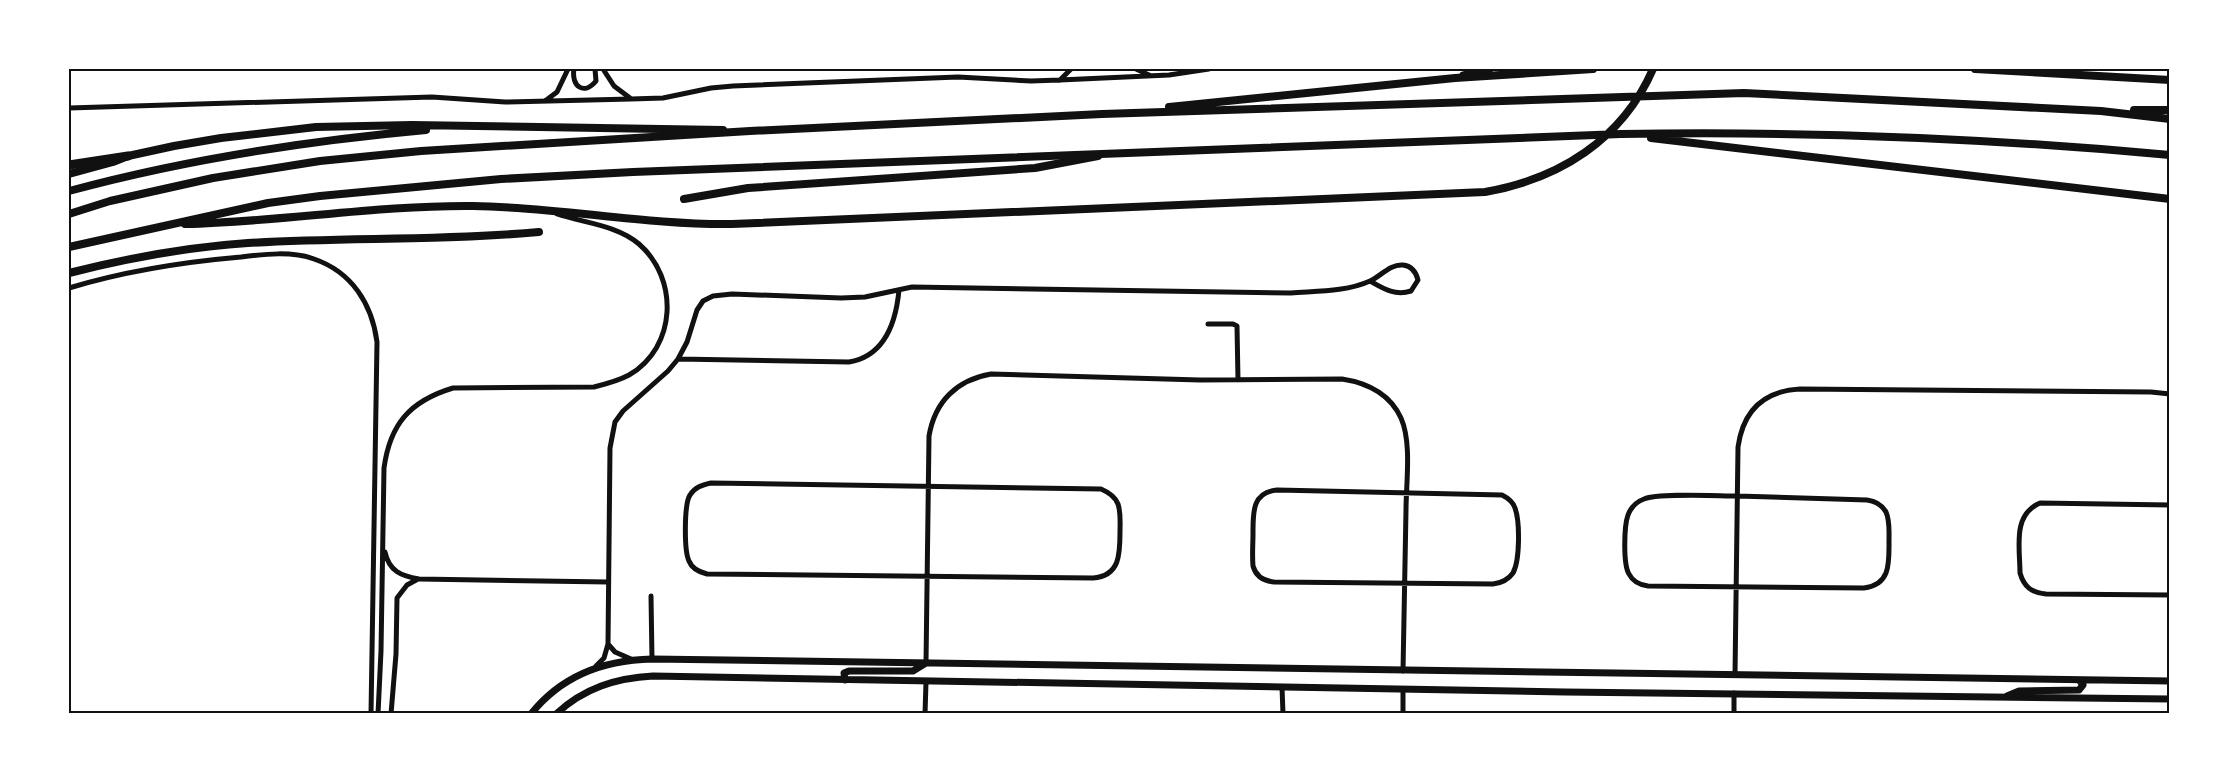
<svg xmlns="http://www.w3.org/2000/svg" width="2239" height="783" font-family="'Source Serif 4',serif">
<style>
.lines{fill:none;stroke-linecap:round;stroke-linejoin:round}
.minor{stroke:#111;stroke-width:5}
.tertiary{stroke:#111;stroke-width:7}
.primary{stroke:#111;stroke-width:8}
.trunk{stroke:#111;stroke-width:8}
.motorway{stroke:#111;stroke-width:9}
.neatline{fill:none;stroke:#111;stroke-width:2}
</style>
<rect width="100%" height="100%" fill="#fff"/>
<g class="lines">
<path class="minor" d="M 574,69 C 571,86 584,96 596,81 L 595,69
M 603,69 L 614,86 L 630,98
M 1136,69 L 1149,75
M 1060,80 L 1071,69
M 545,101 L 557,92 L 568,69
M 69,108 L 432,97 L 505,102 L 631,99 L 663,98 L 711,88 L 733,86 L 958,77 L 1031,81 L 1060,80 L 1169,75 L 1209,69
M 69,288 C 125,271 183,262 241,257 C 265,254 292,251 314,259 C 352,272 372,304 377,342 L 371,714
M 1208,324 L 1233,324 L 1237,326 L 1238,380
M 678,359 L 849,362 C 885,356 896,322 899,290
M 711,483 L 1101,489 C 1108,492 1115,496 1118,504 C 1121,513 1120,523 1120,532 C 1120,554 1120,576 1093,578 L 707,574 C 699,572 692,569 689,561 C 684,551 684,504 690,495 C 695,487 702,485 711,483 Z
M 1277,490 L 1502,495 C 1508,498 1513,502 1515,508 C 1520,522 1520,560 1513,573 C 1508,580 1502,583 1493,584 L 1274,582 C 1264,581 1256,577 1253,566 C 1252,555 1253,544 1253,533 C 1253,513 1252,492 1277,490 Z
M 1737,496 L 1867,500 C 1875,501 1882,505 1886,512 C 1890,521 1889,531 1889,541 C 1889,562 1891,585 1864,588 L 1648,586 C 1640,585 1633,582 1629,574 C 1623,564 1624,526 1628,515 C 1631,507 1636,502 1644,499 C 1659,493 1717,496 1737,496 Z
M 2170,505 L 2040,503 C 2012,515 2020,548 2020,573 C 2024,587 2032,593 2046,594 L 2170,595
M 385,552 C 389,571 401,576 419,579 L 608,582
M 651,596 L 652,659
M 608,644 L 615,652 L 631,659
M 926,663 L 929,436 C 935,401 957,380 991,374 L 1200,380 L 1342,379 C 1368,383 1390,394 1401,418 C 1412,443 1406,483 1406,510 C 1405,563 1404,617 1403,671
M 596,666 L 604,658 L 608,644 L 610,448 L 615,422 L 623,411 L 668,371 L 678,359 L 687,342 L 697,310 L 703,301 L 713,296 L 732,294 L 841,298 L 865,297 L 912,287 L 1291,293 C 1316,291 1346,292 1370,281 C 1381,276 1390,264 1403,265 C 1412,266 1416,272 1418,280 L 1411,291 C 1395,296 1384,289 1370,281
M 1735,675 L 1738,447 C 1743,411 1763,391 1800,389 L 2151,392 L 2170,394
M 1282,687 L 1283,714
M 378,714 L 381,651 L 384,468 C 390,424 410,401 453,388 L 594,387 C 606,384 618,381 629,375 C 677,347 679,279 639,244 C 617,225 584,223 557,214
M 391,714 L 396,654 L 397,598 L 407,585 L 418,579
M 925,714 L 926,682
M 1403,714 L 1403,689
M 1734,714 L 1734,693"/>
<path class="tertiary" d="M 1463,75 L 1490,69
M 845,680 L 844,673 L 849,671 L 913,671 L 926,663
M 2007,696 L 2019,691 L 2079,690 L 2083,685 L 2079,680
M 531,714 C 562,675 604,660 652,659 L 2170,681
M 556,714 C 584,688 616,678 653,676 L 1565,692 L 2170,699"/>
<path class="primary" d="M 69,174 L 113,162 L 128,156 L 174,146 L 221,138 L 316,127 L 412,125 L 723,130
M 69,191 C 187,159 305,141 426,130
M 684,199 L 748,188 L 1035,168 L 1098,156
M 69,273 C 128,258 187,247 248,243 C 345,237 442,241 539,232"/>
<path class="trunk" d="M 1975,69 L 2170,80
M 1169,107 L 1455,78 L 1593,69
M 2134,110 L 2170,110
M 1651,138 L 2170,199
M 69,214 L 110,201 L 213,178 L 320,161 L 421,151 L 750,131 L 1102,114 L 1744,93 L 2101,111 L 2170,119
M 185,224 C 281,222 377,205 473,206 C 560,207 644,225 732,224 L 1485,192 C 1559,179 1622,140 1653,69
M 69,247 L 268,203 L 320,196 L 501,179 L 633,172 L 1621,134 C 1804,131 1987,138 2170,155"/>
<path class="motorway" d="M 69,165 L 128,156"/>
</g>
<rect width="2239" height="783" fill="none" stroke="#ffffff" stroke-width="141"/>
<rect x="70" y="70" width="2098" height="642" class="neatline"/>
</svg>
